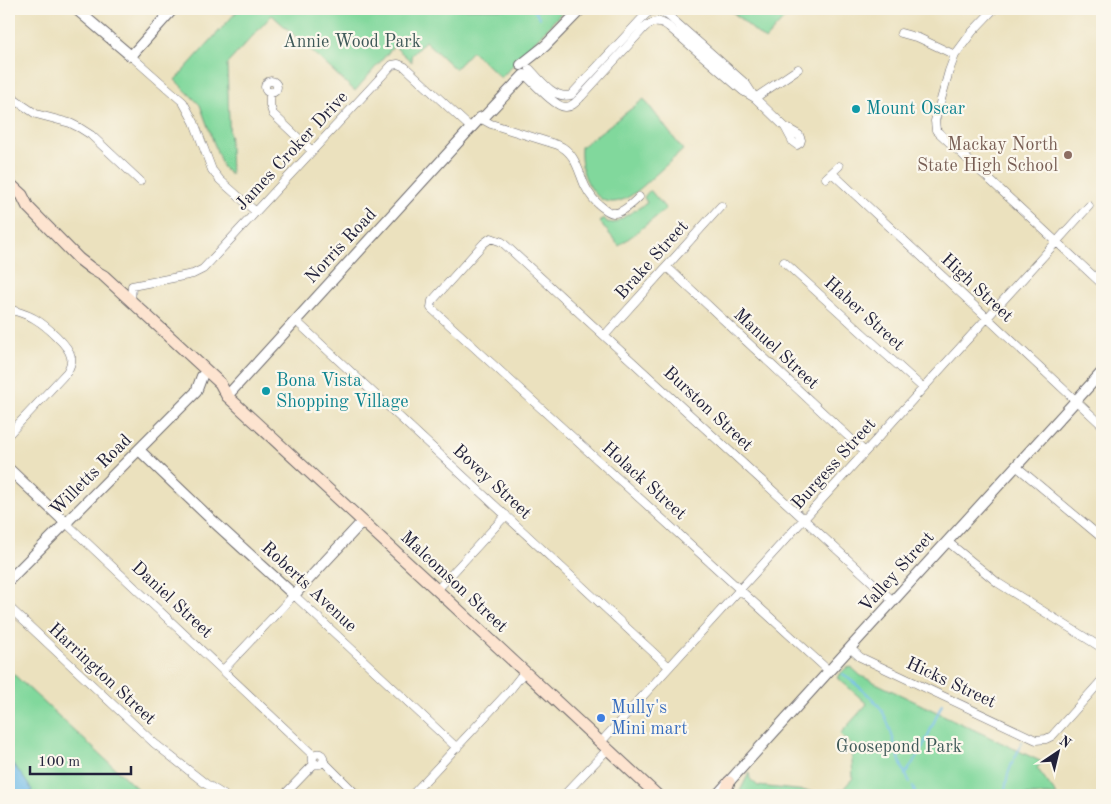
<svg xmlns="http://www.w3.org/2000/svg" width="1111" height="804" font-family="'Old Standard TT',serif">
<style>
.green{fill:#81d89c;stroke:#527d6c}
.water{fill:#70bce9;stroke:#496f92}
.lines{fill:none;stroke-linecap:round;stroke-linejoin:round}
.stream{stroke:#70bce9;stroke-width:2}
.minor-casing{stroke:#686569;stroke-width:9}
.tertiary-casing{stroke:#686569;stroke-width:12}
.secondary-casing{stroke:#686569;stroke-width:13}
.minor{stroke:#fff;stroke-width:8}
.tertiary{stroke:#fff;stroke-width:10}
.secondary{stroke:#fde4d0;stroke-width:11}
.culture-dot{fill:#0f9aa8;stroke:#fbf7ec;stroke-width:2}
.education-dot{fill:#8d6e63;stroke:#fbf7ec;stroke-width:2}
.shop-dot{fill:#3f7fe0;stroke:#fbf7ec;stroke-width:2}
.labels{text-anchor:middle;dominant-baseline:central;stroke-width:4.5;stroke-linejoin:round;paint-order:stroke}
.park-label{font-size:18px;fill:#3e5958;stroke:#fbf7ec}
.culture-label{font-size:18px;fill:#0d838f;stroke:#fbf7ec;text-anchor:start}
.education-label{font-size:18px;fill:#785e54;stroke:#fbf7ec;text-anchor:end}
.street-label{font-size:18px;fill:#22223b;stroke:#fbf7ec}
.shop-label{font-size:18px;fill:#366cbe;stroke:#fbf7ec;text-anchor:start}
</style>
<rect width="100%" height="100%" fill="#fbf7ec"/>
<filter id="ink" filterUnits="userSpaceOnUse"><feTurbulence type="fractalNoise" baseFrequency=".02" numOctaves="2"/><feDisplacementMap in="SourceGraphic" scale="10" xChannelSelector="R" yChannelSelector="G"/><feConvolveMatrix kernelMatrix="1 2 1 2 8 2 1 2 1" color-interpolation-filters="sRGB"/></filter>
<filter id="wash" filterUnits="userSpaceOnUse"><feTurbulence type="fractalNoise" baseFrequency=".0096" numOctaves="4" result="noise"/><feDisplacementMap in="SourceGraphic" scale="20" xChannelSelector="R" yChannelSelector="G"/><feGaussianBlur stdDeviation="1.12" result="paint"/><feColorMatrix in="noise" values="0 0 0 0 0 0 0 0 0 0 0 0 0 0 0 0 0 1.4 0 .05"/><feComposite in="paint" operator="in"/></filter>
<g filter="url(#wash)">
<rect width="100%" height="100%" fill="#ebe1be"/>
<path class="green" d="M 239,9 L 565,9 L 501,78 L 472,51 L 455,69 L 425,41 L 411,56 L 412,62 L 394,46 L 355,91 L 272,15 L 227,64 L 231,175 L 223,168 L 200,105 L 175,80 Z
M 729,9 L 793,9 L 765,40 Z
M 644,99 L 683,150 C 673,159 664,167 654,176 C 638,191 613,217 593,191 C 583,178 580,163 581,147 Z
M 650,190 L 666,209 L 619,246 L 600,222 L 604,218 L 607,222 L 614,223 L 647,203 L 644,197 Z
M 851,667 L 861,676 L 1042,762 L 1037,768 L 1057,795 L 738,795 L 749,773 L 750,779 L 758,786 L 826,793 L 843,789 L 853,778 L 851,744 L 840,734 L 867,704 L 837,677 L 846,668 Z
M 9,670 L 144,795 L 9,795 Z"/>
<path class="water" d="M 9,760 L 21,774 L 32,790 L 30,795 L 13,795 L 9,790 Z"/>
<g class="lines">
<path class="stream" d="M 533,9 L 540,18
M 843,674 C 855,684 872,695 881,709 C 895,731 895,760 910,782
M 1015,758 L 1022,742
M 905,775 L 922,749 L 942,704
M 913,787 L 916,795
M 1004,795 L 1008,774 L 1013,761"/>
</g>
</g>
<g filter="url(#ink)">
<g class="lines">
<g class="minor-casing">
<path id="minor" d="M 994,9 L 972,32 L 955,55 L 949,71 L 935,121 L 936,130 L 1102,284
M 901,33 L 919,38 L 955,55
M 131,56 L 183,102 L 194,122 L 212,170 L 220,180 L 256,212
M 530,69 C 540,80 555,100 571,95 L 646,14 C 655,7 663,11 671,18 L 746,84 L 755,98 L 785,127 L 799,135 L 801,140 L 800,143 L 797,145 L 793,142 L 785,127
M 525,75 C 533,82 555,107 565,107 C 571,108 577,101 581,97 L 644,28 C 653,20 660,20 669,27 L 743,91 L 755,98
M265 87a6 6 0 1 1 12 0a6 6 0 1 1-12 0Z
M 270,92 L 270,105 L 273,114 L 312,151
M 12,98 L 36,114 L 70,123 L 80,128 L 91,135 L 140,181
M 755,98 L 798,69
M 480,118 L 491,124 L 558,145 C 575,152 578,170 585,186 C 589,194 595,202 602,207 C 605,209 609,213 613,213 C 621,214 633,203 639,197
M 832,173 L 1102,425
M 826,178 L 839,166
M 784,262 L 923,388
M 667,267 L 865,452
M 131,301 L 132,286 L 193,274 L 203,269 L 392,65 L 398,64 L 405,67 L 471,128
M 9,309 C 18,312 27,314 35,319 C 45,325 69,345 71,357 C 72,362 70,367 67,372 L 9,434
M 295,320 L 669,667
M 605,335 L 721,206
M 1016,466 L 1102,538
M 66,523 L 314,756
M 948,542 L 998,583 L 1102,648
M 437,590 L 506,515
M 9,607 L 154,743 L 206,784 L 224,795
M 850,648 L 860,657 L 1036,740 L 1046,739 L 1052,736 L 1102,680
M 223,670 L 294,595 L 457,748
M 829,671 L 431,308 L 432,301 L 484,243 L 491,238 L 502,242 L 893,601
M 601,742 L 1089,206
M312.5 759a5.5 5.5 0 1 1 11 0a5.5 5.5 0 1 1-11 0Z
M 323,761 L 357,795
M 284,795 L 315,763
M 412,795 L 510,690 L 525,671
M 564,795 L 608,749"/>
</g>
<g class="tertiary-casing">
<path id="tertiary" d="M 76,9 L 131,56 L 173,9
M 521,65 L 545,46 L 581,9
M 9,95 L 12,98 L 9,102
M 227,396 L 471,128 L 480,118 L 485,116 L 524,75
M 139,450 L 213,521 L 294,595 L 362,522
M 9,469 L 66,523
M 9,580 L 196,392 L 202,376
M 717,795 L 829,671 L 1102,372"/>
</g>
<g class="secondary-casing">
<path id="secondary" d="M 9,183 L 22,195 L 28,207 L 79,259 L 92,269 L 104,276 L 220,383 L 227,396 L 239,407 L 437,590 L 657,795
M 724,795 L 729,782"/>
</g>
<use href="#minor" class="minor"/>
<use href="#tertiary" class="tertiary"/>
<use href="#secondary" class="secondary"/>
</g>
</g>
<g class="culture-dot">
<circle cx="856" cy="109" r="5"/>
<circle cx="266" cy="391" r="5"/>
</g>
<circle class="education-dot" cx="1068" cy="155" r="5"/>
<circle class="shop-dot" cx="601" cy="718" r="5"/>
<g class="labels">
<g class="park-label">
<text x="352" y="42">Annie Wood Park</text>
<text x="899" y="747">Goosepond Park</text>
</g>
<g class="culture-label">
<text x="866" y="109">Mount Oscar</text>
<text x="276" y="381">Bona Vista<tspan x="276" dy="21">Shopping Village</tspan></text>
</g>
<g class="education-label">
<text x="1058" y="145">Mackay North<tspan x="1058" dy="21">State High School</tspan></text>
</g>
<g class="street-label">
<text transform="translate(292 151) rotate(-47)">James Croker Drive</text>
<text transform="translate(341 246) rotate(-47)">Norris Road</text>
<text transform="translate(652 260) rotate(-48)">Brake Street</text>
<text transform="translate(977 288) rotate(43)">High Street</text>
<text transform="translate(864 314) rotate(42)">Haber Street</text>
<text transform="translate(776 349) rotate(43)">Manuel Street</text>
<text transform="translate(708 409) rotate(43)">Burston Street</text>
<text transform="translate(834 464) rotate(-48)">Burgess Street</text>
<text transform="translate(91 475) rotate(-45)">Willetts Road</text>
<text transform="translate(644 481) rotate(42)">Holack Street</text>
<text transform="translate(492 482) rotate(43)">Bovey Street</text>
<text transform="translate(897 572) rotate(-48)">Valley Street</text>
<text transform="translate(454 582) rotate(43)">Malcomson Street</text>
<text transform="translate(309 587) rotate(43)">Roberts Avenue</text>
<text transform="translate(172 600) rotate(43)">Daniel Street</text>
<text transform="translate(102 674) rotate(43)">Harrington Street</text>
<text transform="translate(951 683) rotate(25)">Hicks Street</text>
</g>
<g class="shop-label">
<text x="611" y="708">Mully's<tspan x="611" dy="21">Mini mart</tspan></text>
</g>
</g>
<rect width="1111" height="804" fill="none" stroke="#fbf7ec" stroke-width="30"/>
<g transform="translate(1058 752) rotate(35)" stroke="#fbf7ec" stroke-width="4" paint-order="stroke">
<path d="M0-4L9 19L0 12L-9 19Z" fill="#22223b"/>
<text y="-8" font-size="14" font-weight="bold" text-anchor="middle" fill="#22223b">N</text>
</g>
<path d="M30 766v8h101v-8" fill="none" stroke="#22223b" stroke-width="2.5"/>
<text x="38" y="766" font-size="15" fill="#22223b" stroke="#fbf7ec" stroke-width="4" paint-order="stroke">100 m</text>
</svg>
